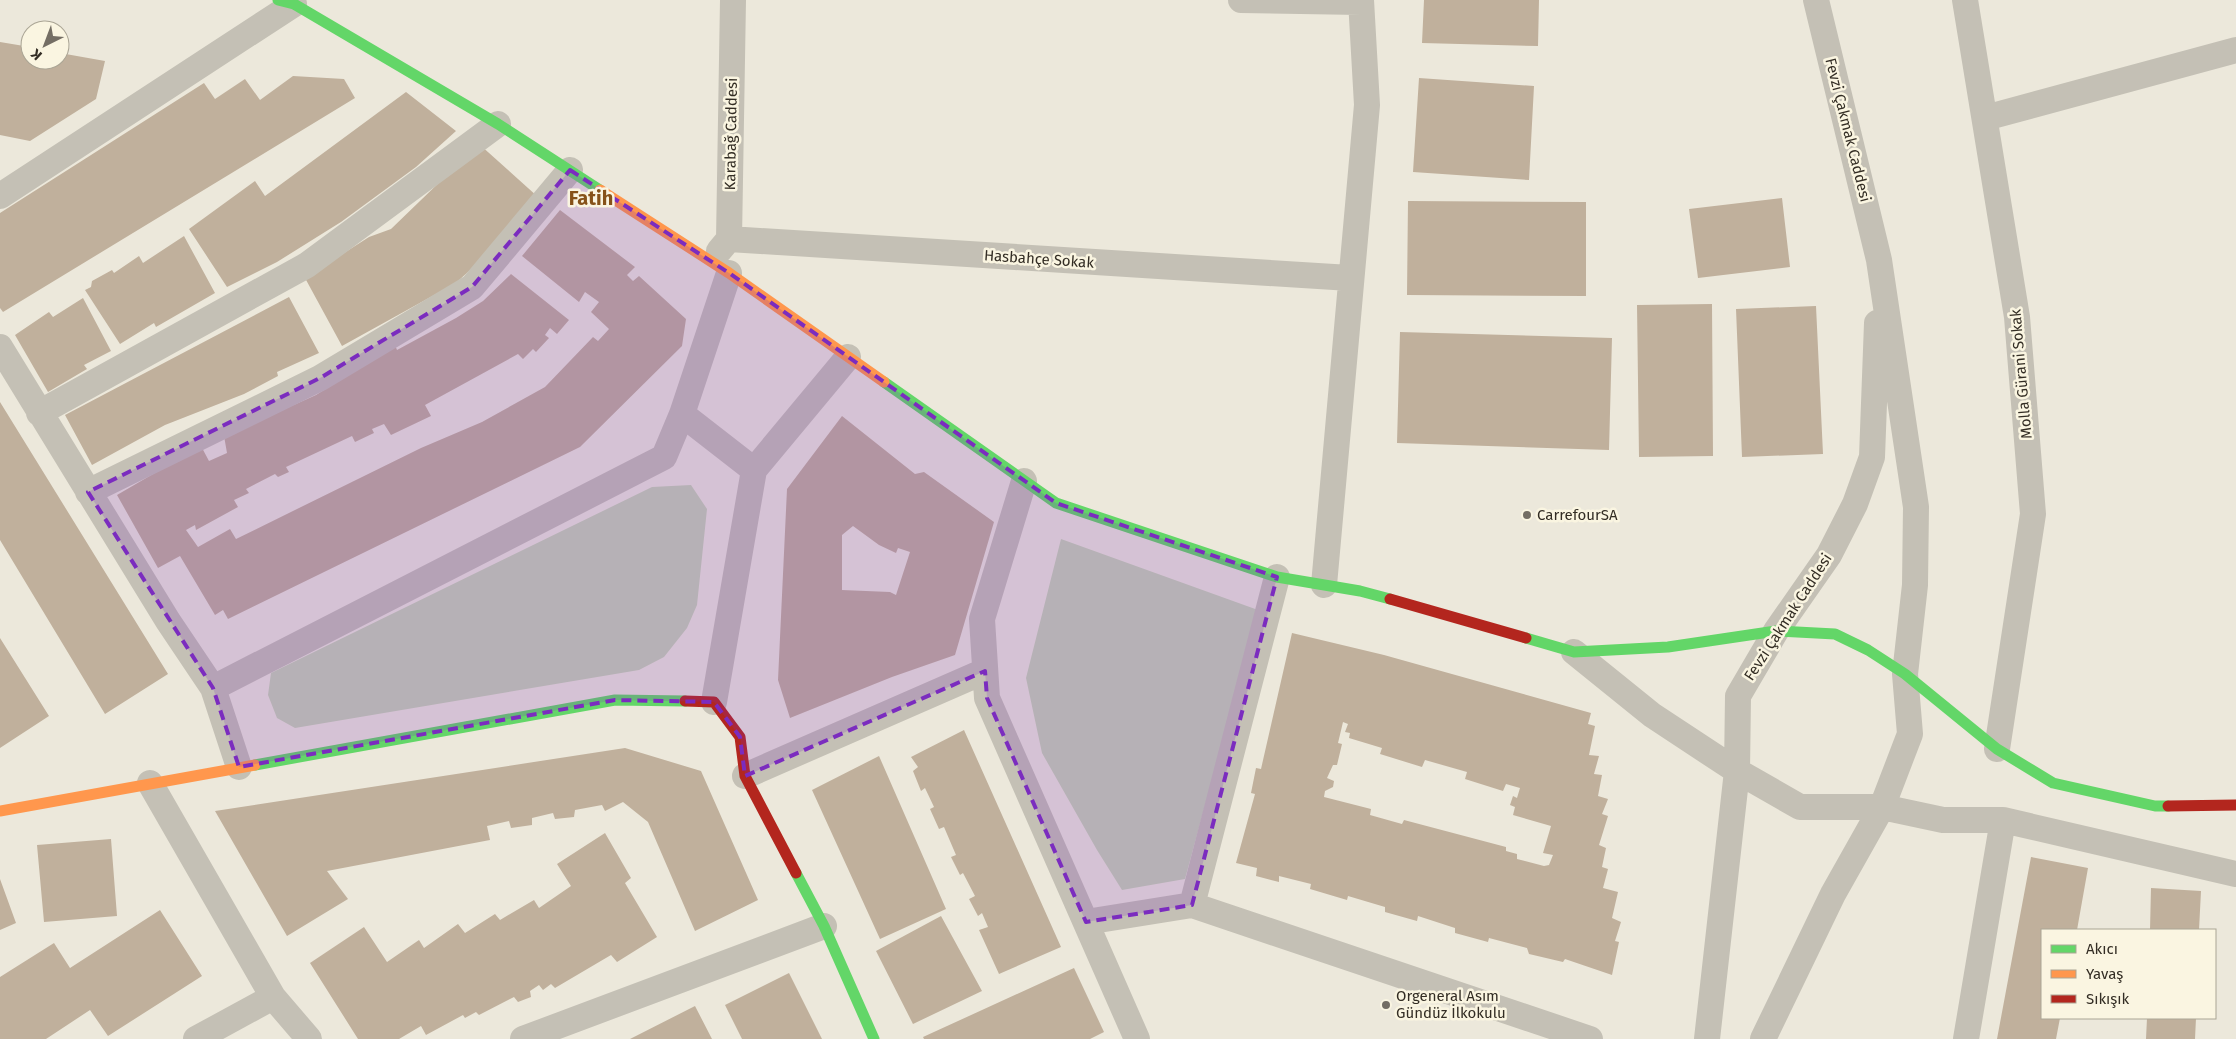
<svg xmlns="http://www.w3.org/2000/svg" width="2236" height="1039" font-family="'Fira Sans',sans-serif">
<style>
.green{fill:#c5d3b4}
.building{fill:#c0b09c;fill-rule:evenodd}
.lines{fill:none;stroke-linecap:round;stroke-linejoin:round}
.street{stroke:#c4c0b5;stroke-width:26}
.fast{stroke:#63d668;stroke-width:11}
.slow{stroke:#ff974d;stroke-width:11}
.jam{stroke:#b3261e;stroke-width:11}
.marked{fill:#7b2cbf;fill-opacity:0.2;stroke:#7b2cbf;stroke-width:4;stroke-dasharray:10 6;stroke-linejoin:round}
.poi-dot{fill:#746e64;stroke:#faf5e1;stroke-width:2}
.labels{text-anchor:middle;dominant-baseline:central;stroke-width:5;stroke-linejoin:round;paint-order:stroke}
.street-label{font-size:15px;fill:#332d24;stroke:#faf5e1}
.poi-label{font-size:15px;fill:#332d24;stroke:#faf5e1;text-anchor:start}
.district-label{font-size:20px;font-weight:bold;fill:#865219;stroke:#faf5e1}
</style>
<rect width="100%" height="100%" fill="#ece8db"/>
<path class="green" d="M 691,485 L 707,509 L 697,605 L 687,628 L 664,657 L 639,670 L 295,728 L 277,718 L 268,695 L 271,673 L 652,487 Z
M 1061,539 L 1258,610 L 1185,879 L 1122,890 L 1097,850 L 1042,753 L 1026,678 Z"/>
<path class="building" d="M 1424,0 L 1539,0 L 1538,46 L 1422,43 Z
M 0,42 L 30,47 L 30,60 L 60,60 L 60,53 L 105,61 L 96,99 L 30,141 L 0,135 Z
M 293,76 L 344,79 L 355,98 L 3,312 L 0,308 L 0,213 L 204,83 L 215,99 L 245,79 L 260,100 Z
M 1419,78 L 1534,86 L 1529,180 L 1413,172 Z
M 406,92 L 456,131 L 416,167 L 341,222 L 277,262 L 227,287 L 189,229 L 255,181 L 265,196 Z
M 479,144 L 538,197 L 483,258 L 456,283 L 342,346 L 305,278 L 369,237 L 391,229 Z
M 1782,198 L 1790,267 L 1698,278 L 1689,209 Z
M 1408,201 L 1586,202 L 1586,296 L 1407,295 Z
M 560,210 L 635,267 L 627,275 L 633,281 L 639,276 L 686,319 L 682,346 L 580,447 L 228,619 L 223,610 L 215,615 L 180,556 L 158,568 L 117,495 L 201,446 L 209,461 L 227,453 L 224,436 L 316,395 L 395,345 L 397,350 L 456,318 L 483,301 L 511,274 L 569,320 L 557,334 L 550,328 L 545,335 L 549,338 L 536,352 L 533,349 L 523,359 L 518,354 L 425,405 L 431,416 L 391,435 L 384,424 L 372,429 L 374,433 L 355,442 L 352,436 L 286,467 L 289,472 L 278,477 L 275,474 L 246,489 L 249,493 L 234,500 L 238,507 L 196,530 L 195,525 L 186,530 L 198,547 L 230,529 L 236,539 L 421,448 L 482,422 L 545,387 L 593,337 L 598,341 L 609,329 L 591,312 L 599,302 L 585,292 L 579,302 L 522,256 Z
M 184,236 L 215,293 L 156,327 L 154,323 L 120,344 L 85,290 L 91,287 L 92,281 L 112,270 L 114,273 L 139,256 L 143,263 Z
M 289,297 L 319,353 L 277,372 L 278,376 L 244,394 L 165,425 L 92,465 L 65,415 Z
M 83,298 L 111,351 L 84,365 L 87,369 L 48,392 L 15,335 L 49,312 L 53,317 Z
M 1712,304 L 1713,456 L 1639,457 L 1637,305 Z
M 1816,306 L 1823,454 L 1742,457 L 1736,309 Z
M 1400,332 L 1612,338 L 1609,450 L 1397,443 Z
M 0,402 L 168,674 L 105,714 L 0,540 Z
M 842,416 L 915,474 L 924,472 L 994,522 L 955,655 L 892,677 L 790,718 L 778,680 L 787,489 ZM 853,526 L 879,545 L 896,553 L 898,548 L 910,552 L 896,595 L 890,592 L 842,590 L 842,535 Z
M 1292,633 L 1384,655 L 1591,713 L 1588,724 L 1595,726 L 1589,755 L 1599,756 L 1594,774 L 1602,775 L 1598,796 L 1608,799 L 1602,814 L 1608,816 L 1599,845 L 1606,848 L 1602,867 L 1608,869 L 1603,888 L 1618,892 L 1612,918 L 1621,922 L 1615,941 L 1619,942 L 1612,975 L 1565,959 L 1563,962 L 1529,954 L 1527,948 L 1489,938 L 1488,942 L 1455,933 L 1455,928 L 1418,916 L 1417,921 L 1385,912 L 1385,907 L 1348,896 L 1347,900 L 1310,889 L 1311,884 L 1279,876 L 1279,882 L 1256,876 L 1257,868 L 1236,863 L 1255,794 L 1251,793 L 1256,768 L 1261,769 ZM 1343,722 L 1348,724 L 1345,732 L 1350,733 L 1349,738 L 1382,748 L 1380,754 L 1422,767 L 1425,760 L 1467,772 L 1465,779 L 1503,791 L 1506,784 L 1520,788 L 1517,798 L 1513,796 L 1510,805 L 1515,807 L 1513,815 L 1551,826 L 1543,853 L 1553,855 L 1549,865 L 1544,866 L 1517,859 L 1517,854 L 1506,851 L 1506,847 L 1404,820 L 1402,824 L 1370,815 L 1371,809 L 1324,797 L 1325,791 L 1333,787 L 1334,781 L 1327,778 L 1333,765 L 1337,765 L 1342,744 L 1338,743 Z
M 0,638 L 49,716 L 0,748 Z
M 964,730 L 1061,947 L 999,974 L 979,930 L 988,927 L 982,913 L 978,916 L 969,899 L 975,896 L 963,873 L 960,875 L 951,857 L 956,855 L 944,827 L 939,829 L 930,809 L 934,807 L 925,788 L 921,791 L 913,771 L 918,767 L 911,757 Z
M 625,748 L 701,771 L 758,900 L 695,931 L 648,822 L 623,802 L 605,811 L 602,805 L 575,810 L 574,817 L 555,819 L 553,813 L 532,818 L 532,825 L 511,828 L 509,821 L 487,826 L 490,840 L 327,871 L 348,899 L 287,936 L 215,811 Z
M 879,756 L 946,909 L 880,939 L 812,790 Z
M 605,833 L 631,878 L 625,883 L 657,937 L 617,962 L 611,955 L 555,988 L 551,984 L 543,990 L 539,985 L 530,991 L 531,997 L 518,1002 L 514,997 L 479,1015 L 476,1012 L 465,1018 L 463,1015 L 426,1035 L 421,1026 L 399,1039 L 358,1039 L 310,963 L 364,927 L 387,962 L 419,940 L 424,948 L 458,924 L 465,933 L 495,914 L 500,920 L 534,900 L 539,908 L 571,886 L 557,864 Z
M 111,839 L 117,916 L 44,922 L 37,845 Z
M 2031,857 L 2088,868 L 2077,930 L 2042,930 L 2042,1018 L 2060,1018 L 2056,1039 L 1997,1039 Z
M 0,879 L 16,923 L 0,930 Z
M 2151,888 L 2201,891 L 2199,930 L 2150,930 Z
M 160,910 L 202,976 L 108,1036 L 90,1010 L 46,1039 L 0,1039 L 0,977 L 54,943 L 70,968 Z
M 941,916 L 982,991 L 913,1024 L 876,951 Z
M 1074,968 L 1104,1032 L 1090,1039 L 924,1039 L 923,1037 Z
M 789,973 L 822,1039 L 742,1039 L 725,1005 Z
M 695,1006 L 712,1039 L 630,1039 Z
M 2147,1018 L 2196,1018 L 2195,1039 L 2146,1039 Z"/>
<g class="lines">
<path class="street" d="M 1241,0 L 1361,2
M 1965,0 L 2017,317 L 2033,514 L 1997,749
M 1985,118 L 2236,50
M 0,196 L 294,4
M 729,239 L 1350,278
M 719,251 L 729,239 L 733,0
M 0,347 L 168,621 L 213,688 L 239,767
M 39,413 L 307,265 L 498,124
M 682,414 L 754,470
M 1024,481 L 982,619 L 987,698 L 1137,1039
M 88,492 L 320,378 L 472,287 L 570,170
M 1277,577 L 1192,905 L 1590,1039
M 1324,585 L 1367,105 L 1361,0
M 1574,652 L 1652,715 L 1737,771 L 1800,807 L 1882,807 L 1943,820 L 2003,820 L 2236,874
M 213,688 L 664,457 L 682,414 L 729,273
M 714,702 L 754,470 L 848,357
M 745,776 L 985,671
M 150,783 L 273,997 L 309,1039
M 1086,922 L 1192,905
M 196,1039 L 273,997
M 523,1039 L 824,926
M 1707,1039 L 1737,771 L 1738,696 L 1776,631 L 1829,555 L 1855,504 L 1872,457 L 1877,323
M 1763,1039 L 1833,894 L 1882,807 L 1910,734 L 1905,674 L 1915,585 L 1916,507 L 1879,260 L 1816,0
M 1966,1039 L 2003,820"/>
<path class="fast" d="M 278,0 L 294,4 L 498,124 L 600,190
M 884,382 L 1056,503 L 1277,577 L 1360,591 L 1390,599
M 1526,638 L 1574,652 L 1668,647 L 1776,631 L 1835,634 L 1868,650 L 1905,674 L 1997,749 L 2053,783 L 2155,806 L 2168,806
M 255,765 L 615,700 L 685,701
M 796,873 L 824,926 L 874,1039"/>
<path class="slow" d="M 600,190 L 729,273 L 884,382
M 0,811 L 255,765"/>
<path class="jam" d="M 1390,599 L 1526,638
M 685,701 L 714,702 L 740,737 L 745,776 L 796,873
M 2168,806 L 2236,805"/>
</g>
<path class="marked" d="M 570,170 L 729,273 L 1056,503 L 1277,577 L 1192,905 L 1086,922 L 987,698 L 985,671 L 745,776 L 740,737 L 714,702 L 615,700 L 239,767 L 213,688 L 88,492 L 320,378 L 472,287 Z"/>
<g class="poi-dot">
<circle cx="1527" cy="515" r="5"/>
<circle cx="1386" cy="1005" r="5"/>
</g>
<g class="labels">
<g class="street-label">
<text transform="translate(1848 130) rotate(76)">Fevzi Çakmak Caddesi</text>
<text transform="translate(731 134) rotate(-89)">Karabağ Caddesi</text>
<text transform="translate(1039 259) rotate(4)">Hasbahçe Sokak</text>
<text transform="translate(2021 374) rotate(-95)">Molla Gürani Sokak</text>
<text transform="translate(1788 617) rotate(-57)">Fevzi Çakmak Caddesi</text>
</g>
<g class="poi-label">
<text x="1537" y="515">CarrefourSA</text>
<text x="1396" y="996">Orgeneral Asım<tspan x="1396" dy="17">Gündüz İlkokulu</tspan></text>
</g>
<g class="district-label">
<text x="591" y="198">Fatih</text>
</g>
</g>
<rect x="2041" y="929" width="175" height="90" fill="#faf5e1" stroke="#aaa595"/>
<rect x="2051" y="945" width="25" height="8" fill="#63d668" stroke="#aaa595"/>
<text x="2086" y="954" font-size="15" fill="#332d24">Akıcı</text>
<rect x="2051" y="970" width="25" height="8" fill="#ff974d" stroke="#aaa595"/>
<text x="2086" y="979" font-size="15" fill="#332d24">Yavaş</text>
<rect x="2051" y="995" width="25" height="8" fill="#b3261e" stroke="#aaa595"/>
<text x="2086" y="1004" font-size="15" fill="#332d24">Sıkışık</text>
<g transform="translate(45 45) rotate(222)"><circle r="24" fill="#faf5e1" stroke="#aaa595"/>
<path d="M0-4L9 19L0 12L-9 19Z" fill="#746e64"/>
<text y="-8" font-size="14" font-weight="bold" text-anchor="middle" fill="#332d24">K</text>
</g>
</svg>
